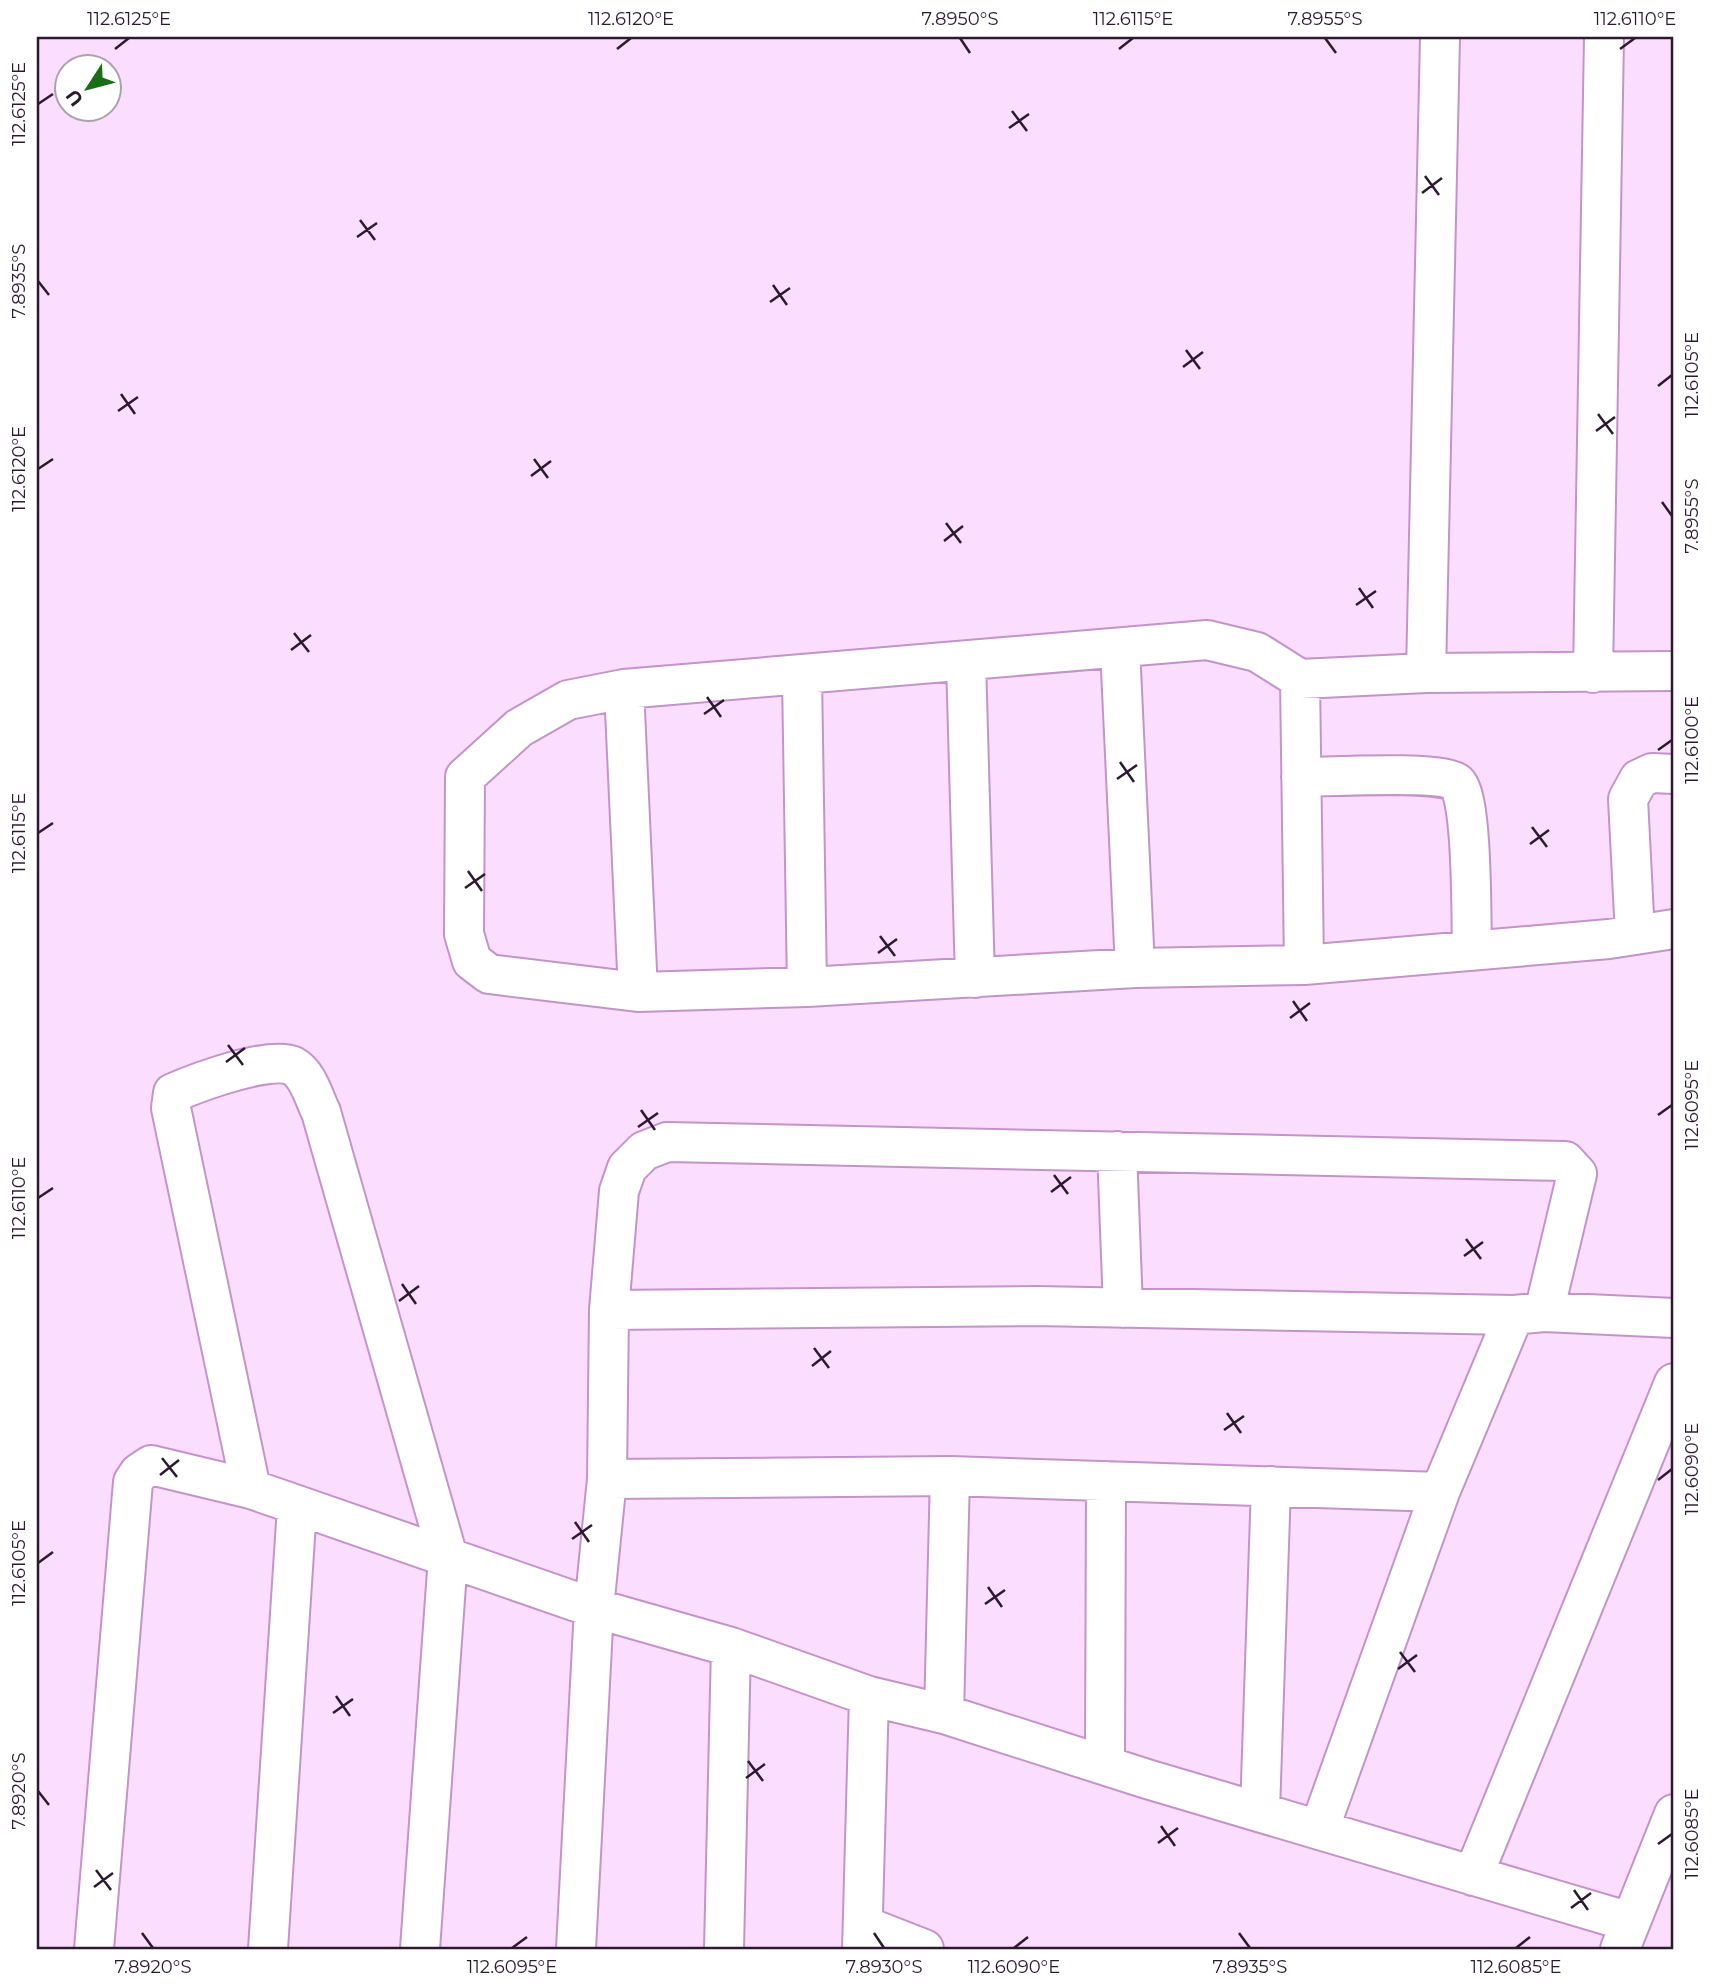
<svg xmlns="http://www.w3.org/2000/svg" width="1711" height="1986" font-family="Montserrat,sans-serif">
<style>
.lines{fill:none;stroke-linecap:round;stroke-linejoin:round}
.street-casing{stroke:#c294c9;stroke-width:42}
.street{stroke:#fff;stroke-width:38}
.ticks{fill:none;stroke:#2c1a2f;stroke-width:2.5}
.neatline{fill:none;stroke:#2c1a2f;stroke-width:2.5}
.ticks-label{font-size:18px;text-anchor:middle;fill:#2c1a2f}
</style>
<rect width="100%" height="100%" fill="#fbdeff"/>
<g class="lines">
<g class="street-casing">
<path id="street" d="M 1440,37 L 1426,673 L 1674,671
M 1120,648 L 1135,968
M 966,661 L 975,978
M 1426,673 L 1300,679 L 1257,652 L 1207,640 L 624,689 L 568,700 L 519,728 L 465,777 L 464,934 L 472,961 L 489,974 L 638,992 L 807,987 L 1135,968 L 1304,965 L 1609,939 L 1674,929
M 1593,673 L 1604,37
M 802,676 L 807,987
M 1300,679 L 1304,965
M 624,689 L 638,992
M 1301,777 C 1327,777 1441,770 1457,783 C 1473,798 1471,921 1472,948
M 1635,935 L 1628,799 L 1639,779 L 1652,773 L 1674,774
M 1117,1151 L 1123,1308
M 609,1310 L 1036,1306 L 1514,1315 L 1544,1312 L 1674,1318
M 607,1479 L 950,1476 L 1440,1492
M 251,1489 L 171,1108 L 173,1093 C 196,1083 270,1055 293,1066 C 308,1074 314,1098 321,1112 L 448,1557 L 420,1949
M 944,1714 L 950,1476
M 1105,1763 L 1106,1481
M 1260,1811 L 1271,1486
M 1319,1830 L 1440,1492 L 1514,1315
M 1473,1876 L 1674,1383
M 865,1926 L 924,1949
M 94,1949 L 133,1482 L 139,1473 L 151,1465 L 251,1489 L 594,1608 L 731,1647 L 869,1696 L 944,1714 L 1147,1779 L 1630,1922
M 268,1949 L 297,1507
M 576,1949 L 594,1608 L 607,1479 L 609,1310 L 619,1191 L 627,1168 L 644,1151 L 667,1142 L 1565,1161 L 1577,1174 L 1544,1312
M 724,1949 L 731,1647
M 862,1949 L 869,1696
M 1620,1949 L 1674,1814"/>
</g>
<use href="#street" class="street"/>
</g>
<path class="ticks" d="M 960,38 L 970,53M 1325,38 L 1336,53M 115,49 L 129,38M 617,49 L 631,38M 1119,49 L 1133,38M 1620,49 L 1635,38M 38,104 L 53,94M 1012,111 L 1027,131M 1009,128 L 1029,114M 1425,176 L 1439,195M 1422,193 L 1442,178M 360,220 L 375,240M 357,237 L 377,223M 38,281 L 49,295M 773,285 L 787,305M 770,302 L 790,288M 1186,350 L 1200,369M 1183,367 L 1203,352M 1658,386 L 1672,375M 121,394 L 135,414M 118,411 L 138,397M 1598,414 L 1613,434M 1596,431 L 1615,417M 534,459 L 548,478M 38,469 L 53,459M 531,476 L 551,461M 1662,502 L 1672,516M 946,523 L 961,543M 944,541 L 963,526M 1359,588 L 1373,608M 1356,605 L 1376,591M 294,633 L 309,652M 291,650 L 311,635M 707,697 L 721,717M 704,714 L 724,700M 1658,750 L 1672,740M 1120,762 L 1134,782M 1117,779 L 1137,765M 1532,827 L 1547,847M 38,833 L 53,823M 1530,844 L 1549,830M 468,871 L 482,891M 465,888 L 485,874M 880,936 L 895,956M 878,953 L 897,939M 1293,1001 L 1307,1021M 1290,1018 L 1310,1003M 228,1045 L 243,1065M 226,1062 L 245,1048M 641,1110 L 655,1130M 1658,1115 L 1672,1105M 638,1127 L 658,1113M 1054,1175 L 1068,1194M 1051,1192 L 1071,1177M 38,1198 L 53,1188M 1466,1239 L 1481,1259M 1464,1256 L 1483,1242M 402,1284 L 416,1304M 399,1301 L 419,1286M 814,1348 L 829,1368M 812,1366 L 831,1351M 1227,1413 L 1241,1433M 1224,1430 L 1244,1416M 162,1458 L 177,1477M 160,1475 L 179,1460M 1658,1480 L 1672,1469M 575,1522 L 589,1542M 572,1539 L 592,1525M 38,1563 L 53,1552M 988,1587 L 1002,1607M 985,1604 L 1005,1590M 1400,1652 L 1415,1672M 1398,1669 L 1417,1655M 336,1696 L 350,1716M 333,1713 L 353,1699M 748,1761 L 763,1781M 746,1778 L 765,1764M 38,1791 L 49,1805M 1161,1826 L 1175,1846M 1158,1843 L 1178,1828M 1658,1844 L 1672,1834M 96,1870 L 111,1890M 94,1887 L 113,1873M 1574,1890 L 1588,1910M 1571,1908 L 1591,1893M 142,1933 L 153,1948M 874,1933 L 884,1948M 1239,1933 L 1250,1948M 512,1948 L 527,1937M 1014,1948 L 1028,1937M 1516,1948 L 1530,1937"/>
<rect width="1711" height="1986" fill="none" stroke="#ffffff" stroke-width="77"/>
<g transform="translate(88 88) rotate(234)"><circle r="33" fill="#ffffff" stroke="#aba3ac" stroke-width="2"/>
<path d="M0-5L12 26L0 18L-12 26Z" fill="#1b6e17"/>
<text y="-10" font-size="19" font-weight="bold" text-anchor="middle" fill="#2c1a2f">U</text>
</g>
<rect x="38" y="38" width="1634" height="1910" class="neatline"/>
<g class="ticks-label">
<text x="129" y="25">112.6125°E</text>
<text x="631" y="25">112.6120°E</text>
<text x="960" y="25">7.8950°S</text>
<text x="1133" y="25">112.6115°E</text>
<text x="1325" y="25">7.8955°S</text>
<text x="1635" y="25">112.6110°E</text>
<text transform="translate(19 104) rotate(-90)" y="6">112.6125°E</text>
<text transform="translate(19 281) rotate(-90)" y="6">7.8935°S</text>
<text transform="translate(1692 375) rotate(-90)" y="6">112.6105°E</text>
<text transform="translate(19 469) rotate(-90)" y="6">112.6120°E</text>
<text transform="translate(1692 516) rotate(-90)" y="6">7.8955°S</text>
<text transform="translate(1692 740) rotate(-90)" y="6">112.6100°E</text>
<text transform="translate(19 833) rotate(-90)" y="6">112.6115°E</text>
<text transform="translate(1692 1105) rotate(-90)" y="6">112.6095°E</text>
<text transform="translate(19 1198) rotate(-90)" y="6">112.6110°E</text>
<text transform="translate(1692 1469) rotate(-90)" y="6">112.6090°E</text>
<text transform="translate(19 1563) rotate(-90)" y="6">112.6105°E</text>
<text transform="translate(19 1791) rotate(-90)" y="6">7.8920°S</text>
<text transform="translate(1692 1834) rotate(-90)" y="6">112.6085°E</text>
<text x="153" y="1973">7.8920°S</text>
<text x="512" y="1973">112.6095°E</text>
<text x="884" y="1973">7.8930°S</text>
<text x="1014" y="1973">112.6090°E</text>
<text x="1250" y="1973">7.8935°S</text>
<text x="1516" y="1973">112.6085°E</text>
</g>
</svg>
